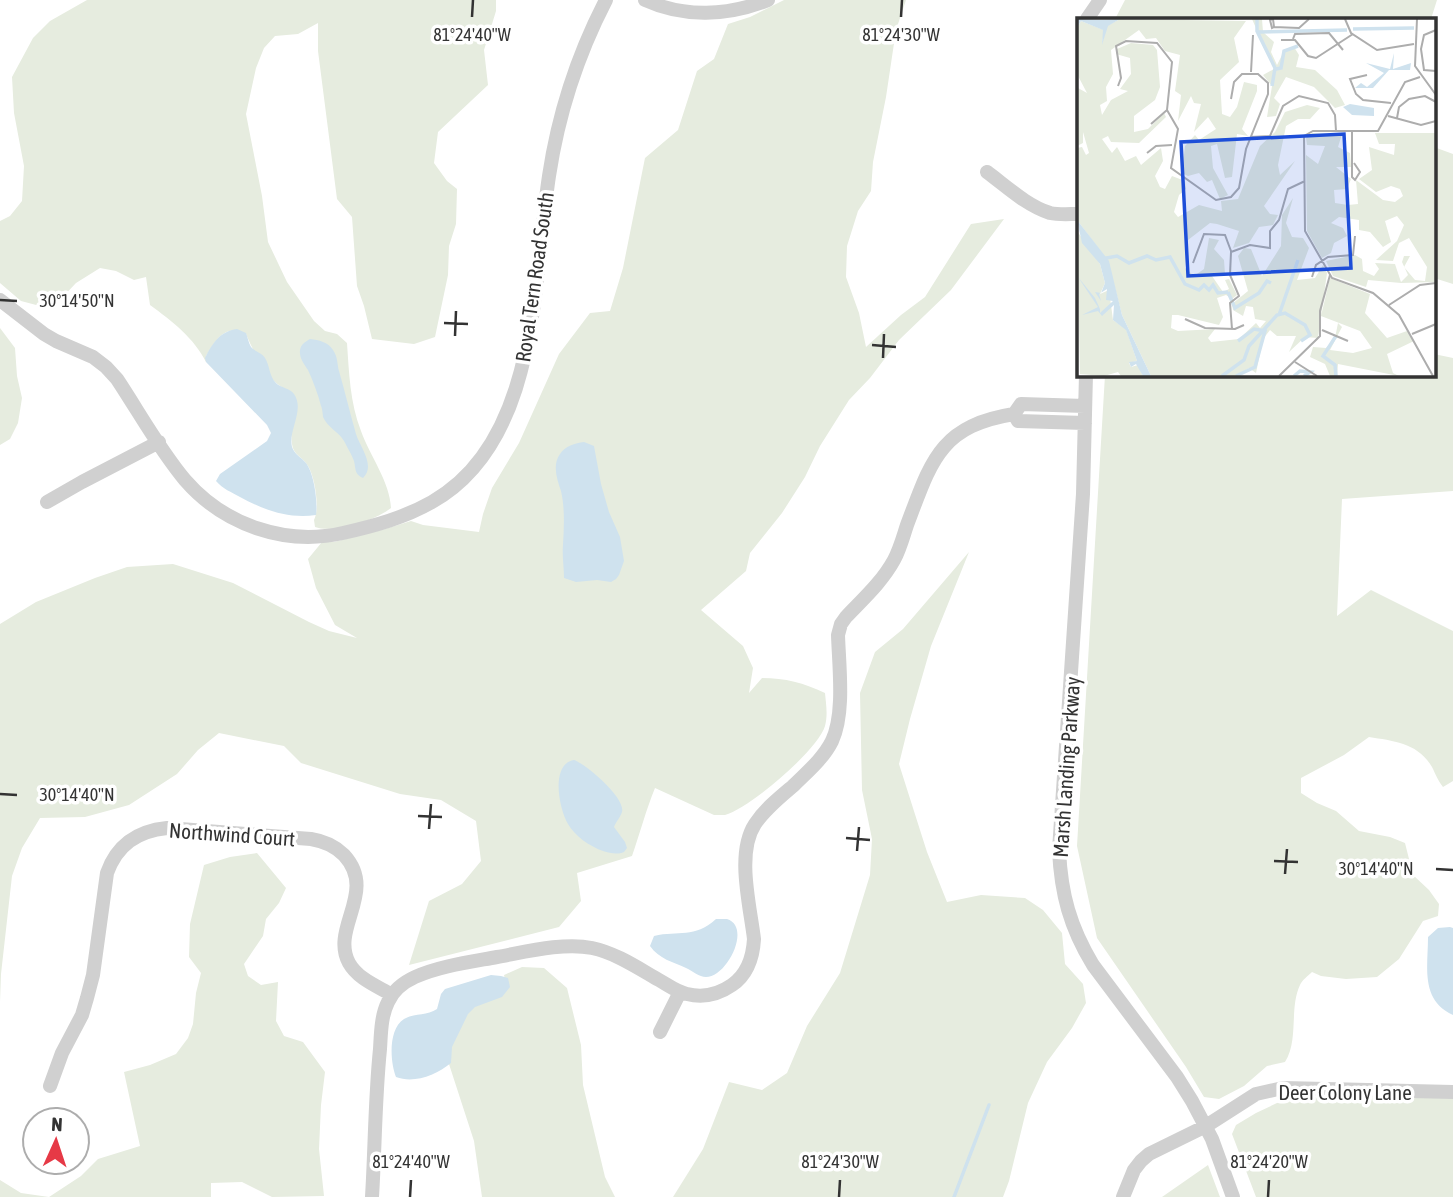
<svg xmlns="http://www.w3.org/2000/svg" width="1453" height="1197" font-family="'Asap Condensed',sans-serif">
<style>
.green{fill:#e6ecdf}
.water{fill:#cfe2ee}
.lines{fill:none;stroke-linecap:round;stroke-linejoin:round}
.stream{stroke:#cfe2ee;stroke-width:3.5}
.minor{stroke:#d0d0d0;stroke-width:14}
.ticks{fill:none;stroke:#333;stroke-width:2.5}
.labels{text-anchor:middle;dominant-baseline:central;stroke-width:7;stroke-linejoin:round;paint-order:stroke}
.street-label{font-size:21px;fill:#333;stroke:#fff}
.inset-river{fill:none;stroke:#cfe2ee;stroke-width:3.5}
.inset-road{fill:none;stroke:#adadad;stroke-width:2}
.view{fill:#1d4ed8;fill-opacity:0.15;stroke:#1d4ed8;stroke-width:3.5}
.inset-edge{fill:none;stroke:#333;stroke-width:3.5}
.ticks-label{font-size:18px;text-anchor:middle;fill:#333;stroke:#fff;stroke-width:7;stroke-linejoin:round;paint-order:stroke}
</style>
<rect width="100%" height="100%" fill="#fff"/>
<path class="green" d="M 87,0 L 496,0 L 496,11 L 484,50 L 488,85 L 438,132 L 434,163 L 447,181 L 457,189 L 456,224 L 449,246 L 448,275 L 435,337 L 414,344 L 372,339 L 364,306 L 357,286 L 352,217 L 337,199 L 318,51 L 318,23 L 298,34 L 275,36 L 264,48 L 256,68 L 246,114 L 262,196 L 268,242 L 287,282 L 314,321 L 325,331 L 337,334 L 347,343 C 349,372 350,403 361,431 C 370,456 390,482 391,508 C 376,520 334,534 315,527 L 314,520 C 320,509 315,477 308,466 C 303,457 293,455 292,444 C 290,430 294,413 296,399 C 291,389 282,389 275,382 C 264,370 252,349 246,334 C 225,323 216,340 206,356 L 206,362 C 194,338 172,321 150,305 L 146,277 L 134,280 L 116,271 L 100,268 L 76,283 L 61,299 L 40,306 L 21,301 L 0,283 L 0,221 L 10,216 L 22,201 L 24,166 L 14,113 L 12,77 L 33,38 L 50,21 Z
M 784,0 L 906,0 L 896,30 L 886,97 L 873,162 L 871,191 L 858,211 L 847,246 L 846,277 L 859,313 L 866,347 L 901,315 L 925,297 L 971,224 L 1004,219 L 951,290 L 899,340 L 870,378 L 849,400 L 820,446 L 805,477 L 782,513 L 750,553 L 746,571 L 701,610 L 743,646 L 753,668 L 749,693 L 762,678 C 785,678 804,683 825,693 C 826,704 828,715 825,726 C 818,750 750,808 725,815 C 724,815 715,815 714,815 L 655,788 C 646,810 640,833 632,856 L 577,873 L 581,901 L 559,927 L 409,965 L 429,901 L 462,884 L 481,861 L 476,821 L 441,800 L 400,794 L 301,763 L 284,746 L 219,733 L 198,750 L 177,774 L 129,805 L 85,817 L 40,818 L 22,848 L 12,876 L 1,974 L 0,1002 L 0,624 L 36,602 L 95,578 L 127,567 L 173,564 L 233,583 L 309,622 L 329,631 L 357,638 L 335,625 L 316,588 L 308,559 L 322,542 L 334,542 L 385,529 L 411,521 L 423,525 L 479,532 L 483,514 L 492,488 L 519,443 L 559,354 L 590,313 L 610,311 L 623,268 L 645,158 L 678,130 L 697,71 L 714,59 L 728,24 L 750,17 Z
M 1125,0 L 1437,0 L 1431,19 L 1115,19 Z
M 1434,147 L 1453,154 L 1453,284 L 1434,278 Z
M 0,328 L 15,348 L 17,376 L 22,398 L 18,423 L 10,439 L 0,445 Z
M 1434,354 L 1453,358 L 1453,491 L 1342,499 L 1337,616 L 1371,590 L 1453,631 L 1453,781 L 1443,787 C 1437,779 1436,775 1432,767 C 1418,743 1394,741 1369,737 L 1344,755 L 1301,778 L 1301,793 L 1317,803 L 1336,811 L 1359,831 L 1390,837 L 1405,843 L 1413,875 L 1429,890 L 1439,904 L 1438,916 L 1423,921 L 1399,959 L 1377,977 L 1346,979 L 1321,976 L 1312,972 C 1308,976 1302,980 1300,985 C 1289,1008 1299,1040 1285,1062 L 1267,1066 L 1244,1086 L 1219,1099 L 1204,1097 L 1186,1067 L 1097,938 L 1077,846 L 1105,375 L 1434,374 Z
M 969,552 L 931,646 L 910,719 L 899,764 L 927,852 L 947,902 L 981,895 L 1025,898 L 1043,910 L 1062,933 L 1065,964 L 1083,984 L 1086,1003 L 1072,1028 L 1047,1062 L 1028,1103 L 1009,1181 L 1003,1197 L 673,1197 L 703,1149 L 729,1082 L 762,1090 L 787,1073 L 807,1026 L 840,973 L 870,875 L 872,839 L 862,790 L 860,693 L 875,652 L 903,629 Z
M 257,853 L 286,888 L 279,903 L 266,919 L 263,936 L 244,964 L 248,976 L 261,985 L 278,982 L 276,1021 L 284,1036 L 303,1042 L 325,1072 L 321,1105 L 319,1149 L 324,1196 L 272,1197 L 242,1182 L 211,1183 L 211,1197 L 0,1197 L 0,1180 L 21,1193 L 49,1197 L 81,1176 L 98,1159 L 140,1146 L 124,1072 L 150,1065 L 176,1054 L 188,1038 L 193,1024 L 196,993 L 201,973 L 189,957 L 190,924 L 204,865 L 230,857 Z
M 522,967 L 544,968 L 567,988 L 581,1045 L 583,1085 L 605,1177 L 615,1197 L 482,1197 L 474,1141 L 448,1061 L 450,1041 L 473,1005 L 507,988 L 504,975 Z
M 1453,1096 L 1453,1197 L 1256,1197 L 1232,1134 L 1236,1125 L 1256,1113 L 1277,1103 L 1313,1097 Z
M 1208,1165 L 1220,1197 L 1162,1197 Z"/>
<path class="water" d="M 237,329 L 246,333 C 248,338 249,345 252,348 C 256,352 262,353 265,358 C 270,366 269,376 276,383 C 281,388 290,388 294,394 C 305,410 288,430 292,447 C 295,455 301,457 306,463 C 314,473 318,502 316,515 C 288,519 264,510 240,497 C 231,492 223,489 216,481 L 220,474 L 267,441 L 271,433 L 267,425 L 206,362 L 205,358 C 212,344 220,331 237,329 Z
M 310,339 C 319,340 328,342 333,350 C 338,357 337,364 339,371 C 345,392 350,413 356,434 C 360,447 376,466 363,478 C 354,474 356,469 354,461 C 352,455 347,447 344,441 C 338,431 328,428 323,417 C 323,415 322,407 321,406 C 318,394 313,381 308,370 C 304,364 299,358 300,350 C 301,344 305,342 310,339 Z
M 584,442 L 594,446 L 601,484 L 609,512 L 620,537 L 624,561 L 619,575 L 616,579 L 611,582 L 597,580 L 576,582 L 564,578 C 564,567 562,556 563,545 C 564,527 565,508 561,491 C 557,479 552,465 560,454 C 565,446 575,443 584,442 Z
M 574,760 C 586,764 626,798 622,812 C 621,816 616,822 614,827 L 625,842 L 627,848 L 624,852 C 617,855 610,853 603,851 C 589,846 575,836 568,824 C 559,809 550,764 574,760 Z
M 716,919 C 718,919 726,919 727,919 C 752,927 727,977 706,977 C 699,977 693,971 686,968 C 673,962 659,959 650,946 L 654,936 C 679,930 694,939 716,919 Z
M 1450,927 L 1453,928 L 1453,1015 C 1420,1000 1428,967 1428,937 L 1438,928 Z
M 491,975 L 501,976 L 508,978 L 510,987 L 502,997 L 475,1007 L 468,1014 L 452,1047 L 451,1063 C 436,1075 414,1084 396,1077 C 390,1062 388,1029 404,1019 C 414,1013 427,1016 437,1009 L 441,994 L 445,989 Z"/>
<g class="lines">
<path class="stream" d="M 954,1197 L 989,1105"/>
<path class="minor" d="M 645,0 C 684,18 728,16 768,0
M 1087,19 L 1100,0
M 987,172 C 1006,186 1027,206 1050,213 C 1059,215 1069,214 1078,214
M 0,300 L 44,334 L 56,341 L 93,357 L 106,367 L 117,379 C 139,412 159,449 185,480 C 224,525 285,546 343,533 C 374,526 404,518 432,502 C 539,442 533,281 549,176 C 558,116 578,54 606,0
M 1086,374 L 1083,494 L 1059,850 C 1061,894 1070,927 1093,965 L 1177,1077 L 1192,1101 L 1212,1139 L 1233,1197
M 1014,414 L 1018,421 L 1085,423
M 47,502 L 82,482 L 159,442
M 660,1032 L 680,992
M 50,1086 L 62,1053 L 82,1015 L 87,998 L 93,975 L 107,873 C 117,845 137,831 167,828 L 311,839 C 324,841 335,846 344,855 C 378,892 330,928 349,963 C 358,979 377,986 392,995
M 372,1197 C 375,1148 375,1098 380,1049 C 381,1033 381,1016 388,1002 C 393,991 404,982 415,977 C 440,966 470,962 497,957 C 525,952 564,942 592,948 C 616,953 638,968 659,980 C 668,985 677,992 687,994 C 703,998 719,994 732,985 C 748,974 753,957 754,939 C 750,905 736,853 755,824 C 765,809 780,797 793,786 C 807,772 823,759 832,741 C 845,713 839,667 838,635 L 841,624 L 846,617 C 863,599 882,582 894,560 C 900,549 903,537 907,525 C 931,462 939,426 1014,414 L 1021,404 L 1085,406
M 1123,1197 L 1134,1170 L 1141,1161 L 1149,1154 L 1206,1126 L 1256,1094 L 1283,1088 L 1453,1092"/>
</g>
<path class="ticks" d="M 472,17 L 473,0M 901,17 L 902,0M 0,300 L 17,301M 444,323 L 468,324M 455,336 L 456,311M 872,345 L 896,347M 883,358 L 884,334M 0,794 L 17,795M 418,816 L 442,817M 429,829 L 431,804M 846,838 L 870,840M 857,851 L 859,827M 1274,861 L 1298,862M 1436,869 L 1453,870M 1285,874 L 1287,849M 410,1197 L 411,1180M 839,1197 L 840,1180M 1268,1197 L 1269,1180"/>
<g class="labels">
<g class="street-label">
<text transform="translate(534 277) rotate(-82)">Royal Tern Road South</text>
<text transform="translate(1066 767) rotate(-86)">Marsh Landing Parkway</text>
<text transform="translate(232 834) rotate(4)">Northwind Court</text>
<text x="1345" y="1092">Deer Colony Lane</text>
</g>
</g>
<g transform="translate(1077 18)">
<rect width="359" height="359" fill="#fff"/>
<path d="M 43,1 L 169,3 L 157,20 L 162,44 L 143,62 L 145,96 L 153,99 L 160,89 L 167,64 L 180,67 L 180,73 L 165,111 L 171,118 L 160,116 L 155,159 L 148,160 L 140,126 L 134,128 L 136,150 L 151,177 L 143,181 L 135,162 L 130,164 L 122,155 L 111,158 L 105,155 L 108,128 L 118,117 L 122,122 L 139,111 L 131,99 L 117,114 L 124,86 L 117,85 L 114,78 L 101,103 L 104,77 L 98,73 L 103,37 L 88,33 L 79,20 L 69,21 L 62,12 L 34,32 L 36,56 L 29,69 L 30,83 L 23,87 L 25,97 L 34,82 L 51,73 L 43,71 L 54,56 L 53,40 L 39,36 L 40,31 L 54,25 L 76,27 L 80,32 L 83,69 L 78,82 L 57,98 L 57,114 L 71,111 L 87,95 L 89,99 L 62,125 L 34,124 L 31,118 L 25,121 L 35,135 L 40,129 L 48,143 L 59,138 L 64,147 L 84,130 L 86,143 L 78,158 L 83,169 L 88,171 L 95,158 L 108,163 L 109,171 L 102,177 L 97,194 L 101,199 L 122,187 L 145,193 L 144,183 L 161,181 L 183,128 L 198,114 L 208,94 L 230,87 L 243,90 L 233,101 L 221,101 L 209,108 L 201,147 L 203,157 L 218,143 L 187,188 L 193,196 L 201,197 L 196,207 L 182,209 L 172,225 L 156,230 L 162,213 L 140,206 L 133,205 L 111,222 L 108,250 L 117,258 L 127,251 L 132,220 L 142,222 L 137,231 L 147,242 L 148,256 L 135,258 L 146,274 L 152,271 L 148,262 L 152,261 L 160,277 L 155,281 L 149,277 L 140,280 L 146,299 L 142,307 L 101,297 L 95,297 L 94,310 L 101,313 L 138,311 L 131,320 L 134,324 L 162,321 L 179,305 L 183,310 L 189,303 L 178,301 L 176,289 L 169,288 L 166,298 L 156,292 L 155,286 L 171,273 L 161,238 L 167,230 L 174,231 L 185,258 L 204,228 L 205,197 L 216,180 L 209,205 L 215,219 L 226,220 L 232,230 L 220,262 L 238,260 L 246,247 L 250,255 L 241,320 L 228,319 L 212,334 L 219,318 L 200,318 L 193,312 L 186,321 L 179,355 L 172,350 L 159,358 L 74,358 L 45,297 L 31,243 L 0,202 L 0,130 L 5,129 L 9,137 L 12,135 L 6,114 L 6,125 L 0,128 L 0,60 L 1,70 L 10,75 L 0,56 L 0,10 L 4,3 L 27,12 L 25,26 L 30,8 ZM 175,1 L 185,1 L 186,14 L 197,24 L 194,34 L 200,47 L 207,33 L 217,29 L 222,37 L 219,49 L 238,52 L 260,72 L 268,87 L 258,90 L 237,69 L 209,59 L 197,80 L 203,86 L 199,98 L 190,99 L 195,68 L 186,57 L 197,51 ZM 235,115 L 265,116 L 261,129 L 273,135 L 274,149 L 259,149 L 274,161 L 270,171 L 257,172 L 258,185 L 271,187 L 281,186 L 279,162 L 306,182 L 318,184 L 326,178 L 323,171 L 314,168 L 299,174 L 282,161 L 295,152 L 292,129 L 317,137 L 318,126 L 302,126 L 298,115 L 359,115 L 359,264 L 324,265 L 291,262 L 289,269 L 256,258 L 249,243 L 278,237 L 285,241 L 286,253 L 297,258 L 302,251 L 298,245 L 318,246 L 324,264 L 331,257 L 325,244 L 327,238 L 333,238 L 327,249 L 338,262 L 348,263 L 350,249 L 332,220 L 322,225 L 316,243 L 299,242 L 320,223 L 327,207 L 320,198 L 308,203 L 314,224 L 306,229 L 293,214 L 282,212 L 282,202 L 262,199 L 254,205 L 266,210 L 270,218 L 257,225 L 254,235 L 245,240 L 230,213 L 229,137 L 241,146 L 248,128 L 230,127 L 229,120 ZM 0,213 L 23,246 L 28,265 L 23,276 L 32,272 L 36,302 L 49,311 L 60,343 L 52,345 L 54,349 L 61,347 L 66,358 L 44,358 L 41,354 L 27,358 L 3,356 ZM 253,260 L 293,276 L 288,295 L 310,320 L 330,313 L 337,323 L 310,336 L 316,355 L 322,358 L 261,346 L 260,358 L 253,358 L 248,346 L 233,339 L 236,329 L 249,330 L 258,320 L 261,305 L 265,309 L 253,332 L 276,335 L 295,330 L 283,313 L 244,298 Z" fill="#e6ecdf"/>
<path d="M 1,1 L 26,2 L 43,1 L 31,8 L 25,27 L 26,12 L 4,3 L 0,10 ZM 317,35 L 316,51 L 334,45 L 333,52 L 312,52 L 296,70 L 278,70 L 284,65 L 290,69 L 307,55 L 289,45 L 313,51 ZM 273,86 L 297,90 L 297,98 L 275,97 L 266,89 ZM 0,202 L 32,243 L 45,297 L 74,358 L 66,358 L 59,346 L 54,349 L 52,344 L 60,343 L 49,312 L 36,302 L 37,287 L 25,298 L 21,293 L 5,297 L 21,289 L 1,259 L 18,280 L 23,291 L 23,295 L 36,283 L 29,282 L 30,271 L 22,276 L 24,283 L 18,274 L 24,275 L 28,265 L 23,246 L 5,225 Z" fill="#cfe2ee"/>
<path class="inset-river" d="M 180,1 L 180,13 L 198,50 L 195,68M 276,11 L 337,10M 181,14 L 270,12M 199,51 L 204,50 L 207,33 L 221,28M 24,241 L 40,238 L 52,245 L 70,238 L 79,242 L 93,239 L 108,266 L 122,272 L 127,267 L 132,272 L 136,267 L 141,275 L 151,274M 151,274 L 158,290 L 182,275 L 190,263 L 194,265M 202,297 L 221,242M 145,358 L 167,342 L 172,328 L 200,297 L 208,295 L 228,307 L 233,317 L 224,323M 159,358 L 178,349 L 188,313 L 177,311 L 161,323M 217,358 L 223,353 L 233,354 L 227,358M 259,358 L 258,347 L 246,338 L 259,318"/>
<path class="inset-road" d="M 196,1 L 197,9 L 195,10 L 193,2 ZM 268,1 L 274,15 L 300,32 L 337,26M 340,1 L 338,48 L 359,77M 197,9 L 222,10 L 232,1M 359,12 L 347,17 L 344,31 L 347,52 L 359,53M 216,21 L 218,16 L 252,15 L 266,32M 210,22 L 204,22 L 218,22 L 231,38 L 239,40 L 276,16M 174,54 L 176,17M 290,57 L 273,61 L 279,76 L 286,82 L 314,85M 343,59 L 328,64 L 301,113 L 236,113 L 227,118 L 228,213 L 255,260 L 296,275 L 322,297 L 356,358M 41,68 L 44,60 L 39,28 L 49,23 L 80,25 L 95,44 L 90,92 L 101,111 L 94,150 L 139,182 L 154,179 L 162,170 L 169,131 L 191,76 L 191,65 L 181,56 L 165,56 L 157,64 L 154,81M 311,98 L 344,107 L 359,103M 320,100 L 322,89 L 332,81 L 348,78 L 359,84M 74,106 L 90,92M 275,113 L 275,159 L 278,162 L 283,154 L 277,145M 173,119 L 193,118 L 206,88 L 222,78 L 251,85 L 258,97 L 259,113M 70,135 L 79,128 L 95,127M 116,245 L 127,216 L 148,217 L 154,233M 235,259 L 239,247 L 251,239 L 276,237 L 278,218M 312,287 L 343,267 L 359,265M 108,301 L 128,310 L 158,311 L 167,307M 155,311 L 153,285 L 162,278 L 153,257 L 154,234 L 173,227 L 193,230 L 193,213 L 202,202 L 211,171 L 228,163M 245,312 L 271,323M 335,316 L 359,306M 218,344 L 240,358M 202,358 L 243,318 L 243,293 L 253,257"/>
<path class="view" d="M 267,116 L 274,250 L 111,258 L 104,124 Z"/>
<rect width="359" height="359" class="inset-edge"/>
</g>
<g class="ticks-label">
<text x="472" y="41">81°24'40"W</text>
<text x="901" y="41">81°24'30"W</text>
<text x="77" y="307">30°14'50"N</text>
<text x="77" y="801">30°14'40"N</text>
<text x="1376" y="875">30°14'40"N</text>
<text x="411" y="1168">81°24'40"W</text>
<text x="840" y="1168">81°24'30"W</text>
<text x="1269" y="1168">81°24'20"W</text>
</g>
<g transform="translate(56 1141) rotate(3)"><circle r="33" fill="#ffffff" stroke="#adadad" stroke-width="2"/>
<path d="M0-5L12 26L0 18L-12 26Z" fill="#e63946"/>
<text y="-10" font-size="19" font-weight="bold" text-anchor="middle" fill="#333333">N</text>
</g>
</svg>
